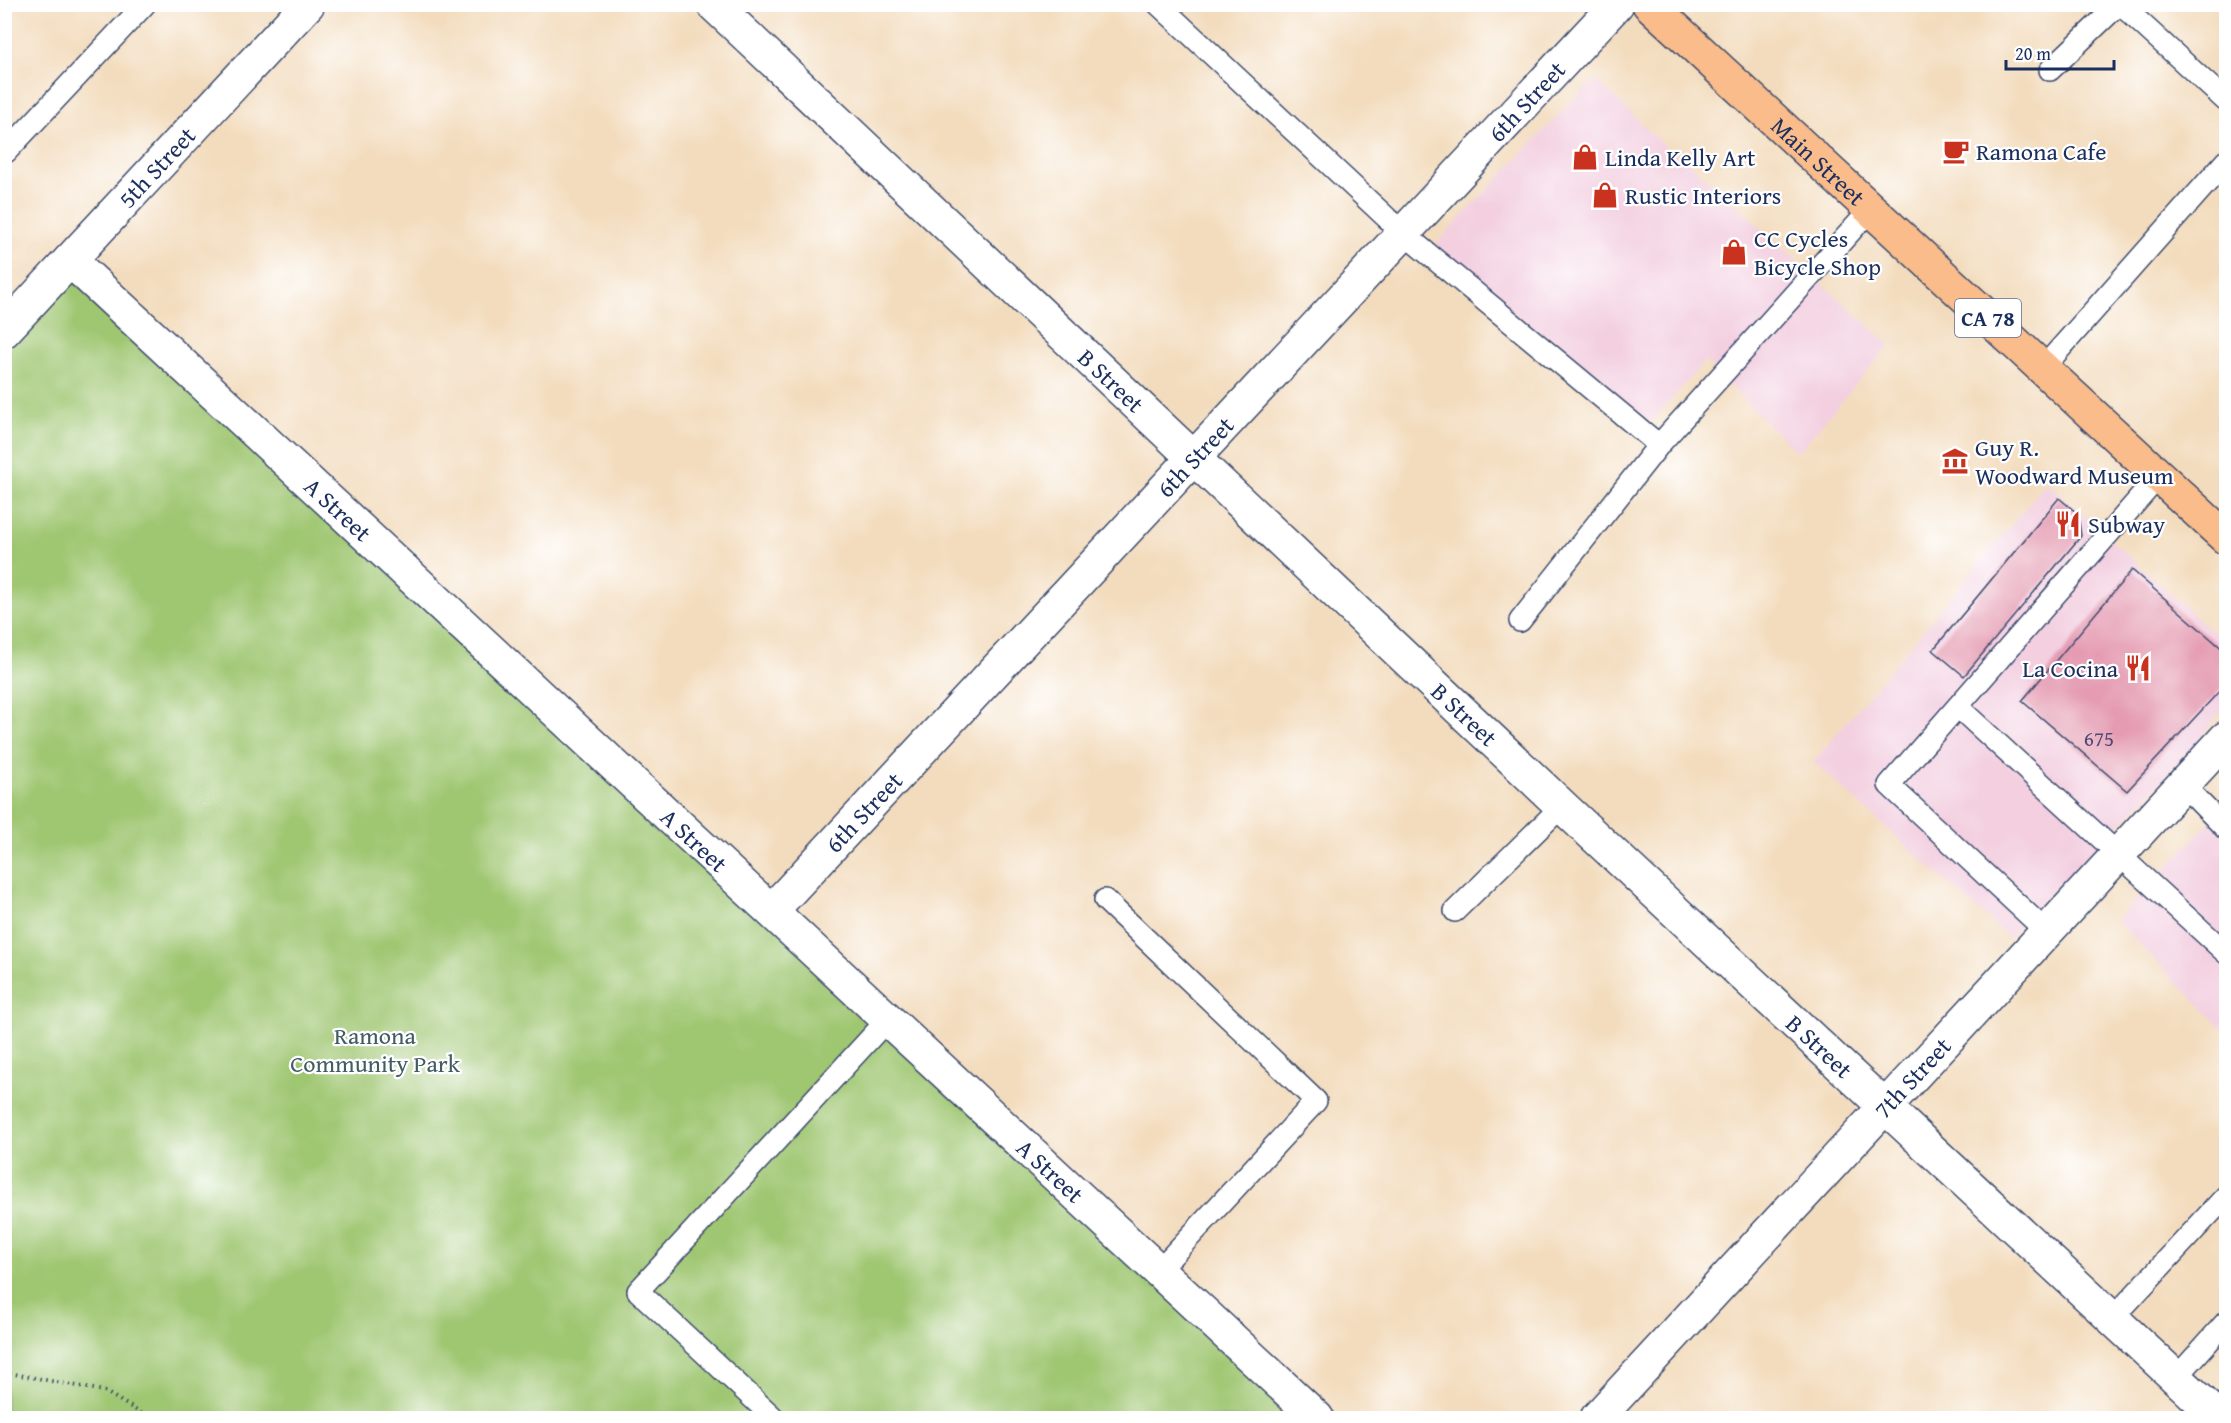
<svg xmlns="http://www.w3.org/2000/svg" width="2231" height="1423" font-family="'Gentium Book Plus',serif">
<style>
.built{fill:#f3cfe0}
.green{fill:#9fc671;stroke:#5d7a68;stroke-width:1.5}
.building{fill:#e59cb3}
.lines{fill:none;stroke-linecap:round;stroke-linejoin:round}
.service-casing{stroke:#3b496c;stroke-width:24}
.minor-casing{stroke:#3b496c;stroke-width:36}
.tertiary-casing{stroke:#3b496c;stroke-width:36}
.primary-casing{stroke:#3b496c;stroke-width:36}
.path{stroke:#3b496c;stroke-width:4;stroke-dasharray:1.5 4.5;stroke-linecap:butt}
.service{stroke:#fff;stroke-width:21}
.minor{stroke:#fff;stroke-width:33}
.tertiary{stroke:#fff;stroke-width:33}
.primary{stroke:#f9bc8a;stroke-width:33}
.labels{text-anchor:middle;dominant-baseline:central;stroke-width:4.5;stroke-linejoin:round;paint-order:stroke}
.number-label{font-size:21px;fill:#4e4a73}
.shield{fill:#fff;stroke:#5f6d8e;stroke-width:1.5}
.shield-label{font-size:22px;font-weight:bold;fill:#1b2f5e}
.street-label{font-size:24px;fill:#1b2f5e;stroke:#fff}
.poi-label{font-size:24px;fill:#1b2f5e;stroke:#fff;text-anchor:start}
.park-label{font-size:24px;fill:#435c64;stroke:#fff}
</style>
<rect width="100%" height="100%" fill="#fff"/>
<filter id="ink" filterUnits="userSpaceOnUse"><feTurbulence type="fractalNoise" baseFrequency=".0167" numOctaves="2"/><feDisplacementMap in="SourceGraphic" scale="12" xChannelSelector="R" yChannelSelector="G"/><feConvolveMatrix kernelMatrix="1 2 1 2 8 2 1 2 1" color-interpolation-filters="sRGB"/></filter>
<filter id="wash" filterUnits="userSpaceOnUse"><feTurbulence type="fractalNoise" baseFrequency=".008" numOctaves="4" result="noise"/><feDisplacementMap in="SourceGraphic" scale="24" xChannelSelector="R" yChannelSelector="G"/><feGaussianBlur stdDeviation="1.35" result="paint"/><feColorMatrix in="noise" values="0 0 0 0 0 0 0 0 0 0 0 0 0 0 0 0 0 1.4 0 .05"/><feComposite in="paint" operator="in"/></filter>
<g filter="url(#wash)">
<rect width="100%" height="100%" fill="#f3dcbd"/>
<path class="built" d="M 1596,80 L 1674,155 L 1640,196 L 1678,153 L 1890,345 L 1797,453 L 1705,361 L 1646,428 L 1435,245 L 1576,97 Z
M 2047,482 L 2226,644 L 2226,705 L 2182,761 L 2009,938 L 1813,762 Z
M 2226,805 L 2226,1032 L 2116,921 Z"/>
<path class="green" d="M 70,262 L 1317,1418 L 5,1418 L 4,333 Z"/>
<g id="blocks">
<path class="building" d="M 4,4 L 13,4 L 4,14 Z
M 2059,498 L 2078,514 L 2081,536 L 1964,676 L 1933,650 Z
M 2132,570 L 2226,652 L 2226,684 L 2127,791 L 2022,701 Z"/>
</g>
</g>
<g filter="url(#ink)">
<use href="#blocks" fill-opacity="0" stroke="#3b496c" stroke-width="1.5"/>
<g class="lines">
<g class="service-casing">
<path id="service" d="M 1158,4 L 1403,233 L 1659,445
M 2120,4 L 2226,101
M 2050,70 L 2119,4
M 4,150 L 6,152 L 145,4
M 2043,368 L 2226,161
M 1520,621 L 1659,445 L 1870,210
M 1958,707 L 2226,953
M 2183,785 L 2226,829
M 1105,900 L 1316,1101 L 1158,1271
M 1455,911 L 1562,806
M 2047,932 L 1889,785 L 2159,476
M 2112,1319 L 2226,1196
M 2176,1378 L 2226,1322
M 774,1418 L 638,1291 L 888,1019"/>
</g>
<g class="minor-casing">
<g id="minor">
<path id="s1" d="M 713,4 L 1562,806 L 2219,1418"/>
<path id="s2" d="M 70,260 L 1317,1418"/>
<path id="s3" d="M 4,331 L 308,4"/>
</g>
</g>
<g class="tertiary-casing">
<g id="tertiary">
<path id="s4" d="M 772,910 L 1617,4"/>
<path id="s5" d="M 1597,1418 L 2226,738"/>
</g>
</g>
<g class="primary-casing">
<g id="primary">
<path id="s6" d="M 1649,4 L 2226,538"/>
</g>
</g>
<path class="path" d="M 4,1372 L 104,1391 L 149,1418"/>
<use href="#service" class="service"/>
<use href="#minor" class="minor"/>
<use href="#tertiary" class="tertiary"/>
<use href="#primary" class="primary"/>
</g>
</g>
<defs>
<g id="cafe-bare" transform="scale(2.07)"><path d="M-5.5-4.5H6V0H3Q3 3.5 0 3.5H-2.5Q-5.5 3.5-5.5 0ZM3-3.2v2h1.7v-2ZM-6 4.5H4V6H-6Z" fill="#c8321e" stroke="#fff" stroke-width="2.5" paint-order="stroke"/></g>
<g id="shop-bare" transform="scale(2.07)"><path d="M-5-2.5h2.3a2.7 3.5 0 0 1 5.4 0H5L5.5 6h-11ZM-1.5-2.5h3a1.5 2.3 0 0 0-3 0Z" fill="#c8321e" stroke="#fff" stroke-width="2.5" paint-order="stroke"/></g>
<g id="museum-bare" transform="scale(2.07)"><path d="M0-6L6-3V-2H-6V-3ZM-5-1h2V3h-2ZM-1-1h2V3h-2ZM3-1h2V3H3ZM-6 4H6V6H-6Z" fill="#c8321e" stroke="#fff" stroke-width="2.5" paint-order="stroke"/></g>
<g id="restaurant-bare" transform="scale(2.07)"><path d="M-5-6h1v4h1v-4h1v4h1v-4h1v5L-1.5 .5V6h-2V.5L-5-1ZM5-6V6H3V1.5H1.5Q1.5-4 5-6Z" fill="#c8321e" stroke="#fff" stroke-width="2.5" paint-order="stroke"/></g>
</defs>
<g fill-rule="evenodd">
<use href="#cafe-bare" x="1956" y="151"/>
<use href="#shop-bare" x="1585" y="157"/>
<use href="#shop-bare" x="1605" y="195"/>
<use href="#shop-bare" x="1734" y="252"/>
<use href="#museum-bare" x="1955" y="461"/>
<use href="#restaurant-bare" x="2068" y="524"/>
<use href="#restaurant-bare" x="2138" y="668"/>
</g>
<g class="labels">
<g class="number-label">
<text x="2099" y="738">675</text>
</g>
<rect class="shield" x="1955" y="299" width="66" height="38" rx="4.5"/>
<g class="shield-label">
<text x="1988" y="318">CA 78</text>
</g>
<g class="street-label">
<text stroke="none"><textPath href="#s4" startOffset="1106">6th Street</textPath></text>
<text stroke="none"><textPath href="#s6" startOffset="231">Main Street</textPath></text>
<text stroke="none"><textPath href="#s3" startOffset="224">5th Street</textPath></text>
<text stroke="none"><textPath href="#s1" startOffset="548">B Street</textPath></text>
<text stroke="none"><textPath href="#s4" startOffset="620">6th Street</textPath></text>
<text stroke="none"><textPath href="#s2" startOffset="366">A Street</textPath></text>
<text stroke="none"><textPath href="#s1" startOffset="1034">B Street</textPath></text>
<text stroke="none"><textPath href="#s4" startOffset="134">6th Street</textPath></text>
<text stroke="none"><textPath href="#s2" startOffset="852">A Street</textPath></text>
<text stroke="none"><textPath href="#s1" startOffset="1520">B Street</textPath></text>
<text stroke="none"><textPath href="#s5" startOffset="464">7th Street</textPath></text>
<text stroke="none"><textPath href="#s2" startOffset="1338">A Street</textPath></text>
</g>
<g class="poi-label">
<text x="1976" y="151">Ramona Cafe</text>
<text x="1605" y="157">Linda Kelly Art</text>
<text x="1625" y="195">Rustic Interiors</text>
<text x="1754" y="238">CC Cycles<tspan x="1754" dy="28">Bicycle Shop</tspan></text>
<text x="1975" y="447">Guy R.<tspan x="1975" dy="28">Woodward Museum</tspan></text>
<text x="2088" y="524">Subway</text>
<text x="2118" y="668" text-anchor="end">La Cocina</text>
</g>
<g class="park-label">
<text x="375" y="1035">Ramona<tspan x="375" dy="28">Community Park</tspan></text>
</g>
</g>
<rect width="2231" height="1423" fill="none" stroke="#fff" stroke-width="24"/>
<path d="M2006 60v9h108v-9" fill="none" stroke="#1b2f5e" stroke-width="3"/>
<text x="2015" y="60" font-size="18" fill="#1b2f5e" stroke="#ffffff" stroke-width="4.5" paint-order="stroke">20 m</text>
</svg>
